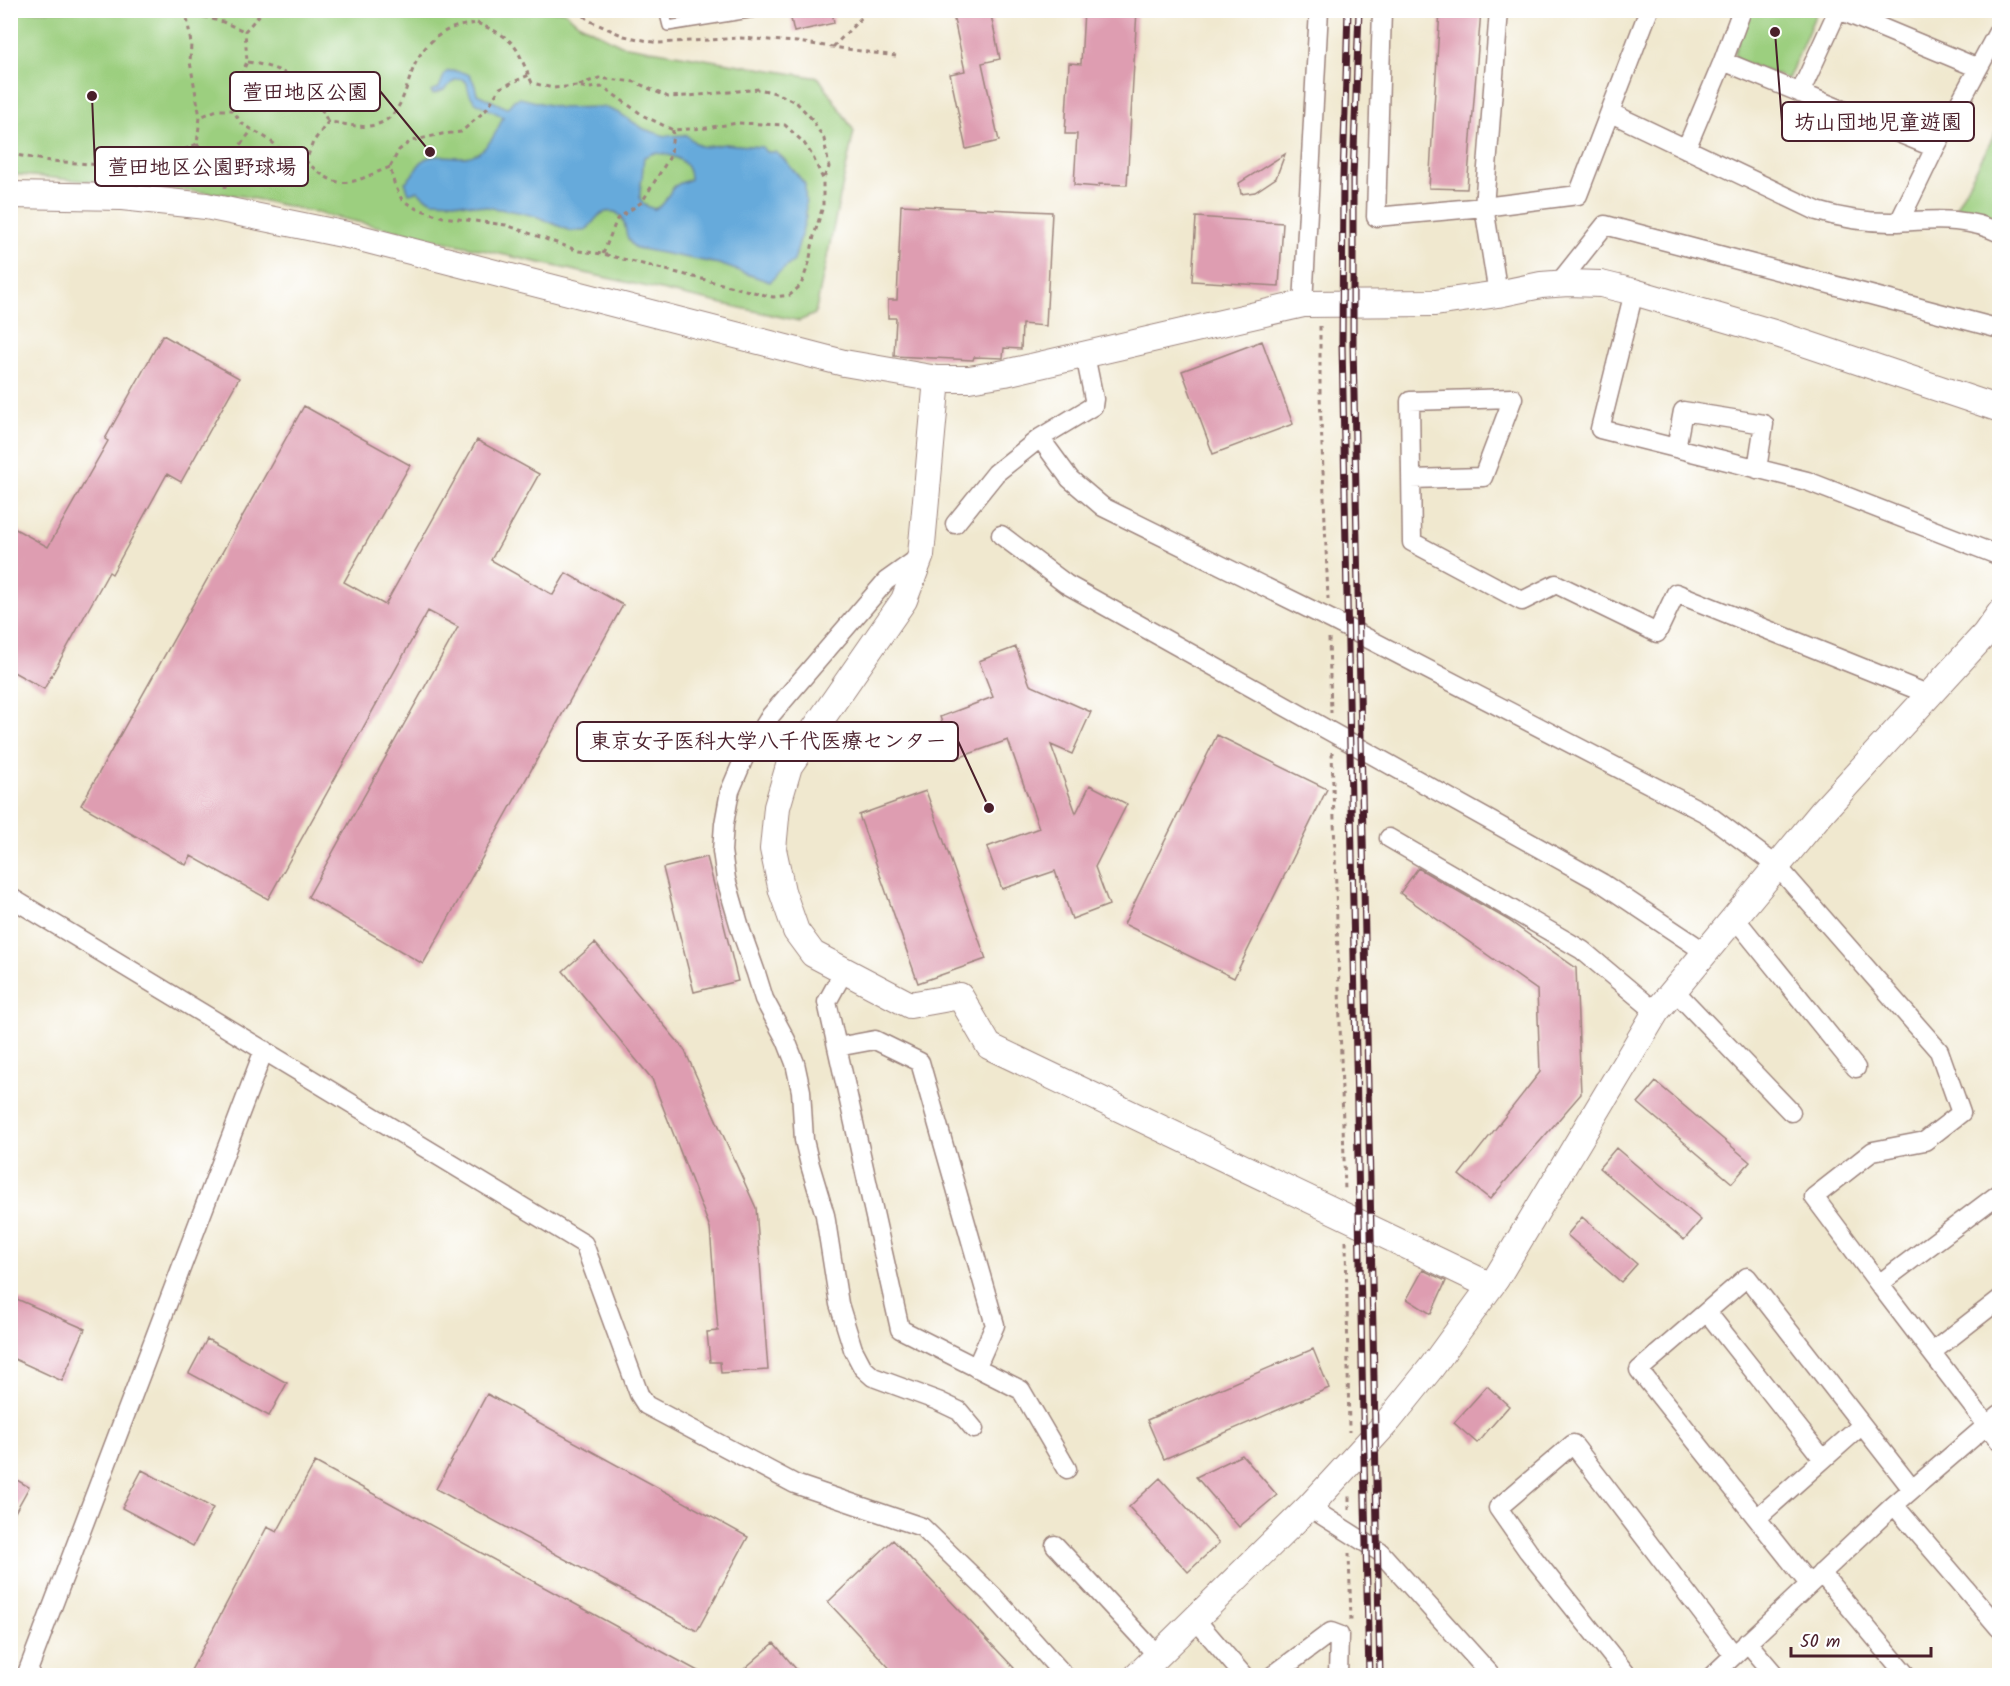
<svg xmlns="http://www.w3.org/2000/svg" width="2010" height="1686" font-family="Kalam,'Klee One',sans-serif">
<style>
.green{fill:#9ccf7f;stroke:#737755;stroke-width:1.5}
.water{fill:#66aadb;stroke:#586483;stroke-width:1.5;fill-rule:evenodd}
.building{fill:#de9db1}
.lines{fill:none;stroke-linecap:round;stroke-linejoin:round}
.lane-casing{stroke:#9d847d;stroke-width:12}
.street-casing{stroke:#9d847d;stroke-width:21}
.secondary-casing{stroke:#9d847d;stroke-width:28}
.path{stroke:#9d847d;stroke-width:3;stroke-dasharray:4.5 4.5;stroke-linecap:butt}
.lane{stroke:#fff;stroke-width:9}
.street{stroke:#fff;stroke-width:18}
.secondary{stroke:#fff;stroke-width:26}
.rail-casing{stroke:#4a1f2b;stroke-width:7}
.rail{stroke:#fff;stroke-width:4.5;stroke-dasharray:14;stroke-linecap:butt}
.leader{fill:none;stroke:#4a1f2b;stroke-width:2}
.callout-dot{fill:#4a1f2b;stroke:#fff;stroke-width:2}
.callout{fill:#fff;stroke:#4a1f2b;stroke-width:2}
.callout-label{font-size:21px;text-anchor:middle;font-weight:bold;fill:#4a1f2b}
</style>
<rect width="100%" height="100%" fill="#fff"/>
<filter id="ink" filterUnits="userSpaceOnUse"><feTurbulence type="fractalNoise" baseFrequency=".0167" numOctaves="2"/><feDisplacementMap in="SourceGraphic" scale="12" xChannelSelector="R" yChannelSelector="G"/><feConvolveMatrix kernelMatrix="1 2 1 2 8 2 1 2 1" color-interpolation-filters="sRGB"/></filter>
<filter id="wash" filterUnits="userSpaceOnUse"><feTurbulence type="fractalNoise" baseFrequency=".008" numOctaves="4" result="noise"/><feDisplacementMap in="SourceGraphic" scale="24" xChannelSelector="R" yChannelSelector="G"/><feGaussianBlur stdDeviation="1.35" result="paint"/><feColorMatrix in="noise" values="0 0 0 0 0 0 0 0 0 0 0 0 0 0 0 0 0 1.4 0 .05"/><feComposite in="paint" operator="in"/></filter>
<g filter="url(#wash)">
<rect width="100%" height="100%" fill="#f0e8cf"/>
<path class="green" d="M 10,11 L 564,11 L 578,23 L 621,45 L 819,78 L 854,131 L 815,314 L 799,321 L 242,196 L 11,174 Z
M 1749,11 L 1817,11 L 1788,79 L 1737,60 L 1734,53 Z
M 1999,126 L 1999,223 L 1956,207 Z"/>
<path class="water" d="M 449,71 C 470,71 473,75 477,94 L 507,108 L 514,100 L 520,98 L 561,108 L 604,107 L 619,113 L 644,129 L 665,136 L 686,135 L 698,145 L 704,147 L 725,144 L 762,147 L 766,152 L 776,152 L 784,159 L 805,184 L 806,217 L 794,261 L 777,274 L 770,282 L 719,264 L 636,248 C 620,238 631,220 615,212 C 598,209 596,221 585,231 L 570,231 L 538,217 L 518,212 L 454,202 L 433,201 L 424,197 L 418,191 L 409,193 L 405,182 C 415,176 416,163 427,158 C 440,153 452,158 465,157 C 486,155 496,134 503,117 C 486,106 469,106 467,83 L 462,79 L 455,80 L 444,90 L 433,94 L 431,91 L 439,88 L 445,73 ZM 654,153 C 671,154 690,159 690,179 C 685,182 677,183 673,188 C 665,197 667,205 654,209 C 633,203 641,191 642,177 C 643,170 643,163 644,157 Z"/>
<g id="blocks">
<path class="building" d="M 789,10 L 832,10 L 834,23 L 794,32 Z
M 952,10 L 990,10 L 1000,59 L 982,63 L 999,141 L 966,149 L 950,74 L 965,71 Z
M 1084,10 L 1137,10 L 1127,185 L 1099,184 L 1099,187 L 1074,185 L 1077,134 L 1065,134 L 1069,63 L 1081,64 Z
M 1440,10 L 1481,10 L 1467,189 L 1429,188 Z
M 1285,154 L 1276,178 L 1255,192 L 1241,194 L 1239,183 Z
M 901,205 L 1052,212 L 1046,326 L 1022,324 L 1021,349 L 1004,348 L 1003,358 L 974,357 L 973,360 L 894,356 L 896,318 L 888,318 L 888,300 L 897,300 Z
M 1196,217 L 1283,223 L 1279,286 L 1192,281 Z
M 163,335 L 239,378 L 181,482 L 167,474 L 112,574 L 109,572 L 44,689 L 10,670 L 10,526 L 48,547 L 108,441 L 105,439 Z
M 1262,341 L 1293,424 L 1213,454 L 1182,371 Z
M 304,406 L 410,465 L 344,582 L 385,605 L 477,440 L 539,474 L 491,560 L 553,595 L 566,573 L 623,605 L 423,964 L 308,897 L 458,627 L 428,611 L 268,899 L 191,856 L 186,865 L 81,805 Z
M 1016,647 L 1030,685 L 1091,712 L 1072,754 L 1051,745 L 1076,813 L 1090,785 L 1127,804 L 1095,867 L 1109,905 L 1072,919 L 1055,871 L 1002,889 L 987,847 L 1039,828 L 1008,740 L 955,759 L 940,717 L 993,697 L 979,661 Z
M 1217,735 L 1327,789 L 1234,978 L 1124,924 Z
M 926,791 L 986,959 L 918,983 L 859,815 Z
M 707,857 L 738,981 L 694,992 L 663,868 Z
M 1418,868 L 1508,920 L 1576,968 L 1581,1094 L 1490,1199 L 1459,1175 L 1540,1072 L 1537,990 L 1400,893 Z
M 595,943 L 684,1049 L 756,1208 L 768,1370 L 721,1373 L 720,1362 L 710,1362 L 707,1332 L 718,1331 L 710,1228 L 652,1079 L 563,971 Z
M 1656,1082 L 1750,1162 L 1732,1183 L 1638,1103 Z
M 1616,1148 L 1701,1220 L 1684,1240 L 1599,1168 Z
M 1582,1217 L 1637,1264 L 1621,1282 L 1567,1235 Z
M 1423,1270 L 1446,1281 L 1431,1314 L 1407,1299 Z
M 10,1296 L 85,1329 L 62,1381 L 10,1357 Z
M 207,1339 L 287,1383 L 269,1416 L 189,1373 Z
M 1313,1349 L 1329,1388 L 1164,1459 L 1147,1420 Z
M 1487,1386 L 1509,1406 L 1477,1443 L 1454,1423 Z
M 487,1394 L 748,1537 L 697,1631 L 436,1489 Z
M 1242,1455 L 1277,1495 L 1239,1527 L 1196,1477 Z
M 315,1462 L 707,1676 L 188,1676 L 267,1527 L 277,1532 Z
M 142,1470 L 213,1508 L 193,1546 L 122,1508 Z
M 10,1476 L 29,1487 L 10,1521 Z
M 1160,1478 L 1219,1543 L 1188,1572 L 1129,1507 Z
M 893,1540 L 1014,1668 L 1006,1676 L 897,1676 L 828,1602 Z
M 774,1643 L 802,1676 L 736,1676 Z"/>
</g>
</g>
<g filter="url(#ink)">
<use href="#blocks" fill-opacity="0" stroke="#9d847d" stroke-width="1.5"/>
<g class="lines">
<g class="lane-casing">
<path id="lane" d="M 664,10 L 668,26 L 768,10"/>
</g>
<g class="street-casing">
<path id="street" d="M 1382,10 L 1376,217 L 1484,207 L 1578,195 L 1649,10
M 1742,10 L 1723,61 L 1935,148
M 1839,10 L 1978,68
M 1800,93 L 1838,10
M 1611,113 L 1817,211 C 1840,218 1867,222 1890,222 C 1927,221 1965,215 2000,233
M 1686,149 L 1723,61
M 1899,222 L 1935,148 L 2000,28
M 1558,284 L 1605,225 L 2000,329
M 1634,292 L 1600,429 L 1807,481 L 2000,556
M 1498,294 L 1484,207 L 1499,10
M 1303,304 L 1319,10
M 1040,438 L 1070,479 L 1103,507 L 1332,620 L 1707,814 L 1777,866 L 1939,1051 L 1961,1113 L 1925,1141 L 1873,1151 L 1814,1197 L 1879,1284
M 1676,448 L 1683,411 L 1764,424 L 1757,469
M 1411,479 L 1483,477 L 1513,398 L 1410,401 L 1412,542 L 1522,601 L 1556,584 L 1657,633 L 1676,593 L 1930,695
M 955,524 L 996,473 L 1040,438 L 1093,406 L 1094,399 L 1085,355
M 1001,535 L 1066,584 L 1602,883 L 1705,952
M 921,556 L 886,581 L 771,715 L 744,758 L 730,791 L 724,824 L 722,851 L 726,879 L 741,931 L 756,973 L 764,999 L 786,1040 L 795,1063 L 801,1091 L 804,1140 L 810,1165 L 825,1215 L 839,1304 L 853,1349 L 863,1368 L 873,1377 L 938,1401 L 959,1411 L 974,1429
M 1389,838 L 1582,950 L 1656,1012
M 10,897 L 584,1244 L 639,1394 L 646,1405 L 795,1484 L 922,1527 L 994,1597 L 1065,1676
M 1734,917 L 1856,1068
M 844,971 L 827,1002 L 900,1329 L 1021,1390 L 1067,1469
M 1673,989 L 1791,1112
M 837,1047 L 875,1040 L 920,1062 L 995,1325 L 976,1368
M 2000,1193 L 1879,1284 L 2000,1442
M 1707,1312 L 1823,1459
M 1932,1352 L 2000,1299
M 1894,1505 L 2000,1629
M 1309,1507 L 1380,1552 L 1492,1676
M 1757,1518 L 1862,1425
M 1055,1545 L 1158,1656
M 1821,1573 L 1907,1676
M 1809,1584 L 1639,1370 L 1747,1277 L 1912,1489
M 1195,1619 L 1244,1676
M 1747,1642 L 1776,1676
M 26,1676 L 264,1050
M 1272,1676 L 1331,1632 L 1339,1635 L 1338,1676
M 1628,1676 L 1528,1551 L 1498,1508 L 1573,1444 L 1734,1655
M 1712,1676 L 1894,1505 L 2000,1414"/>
</g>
<g class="secondary-casing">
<path id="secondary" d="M 10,195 L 122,197 L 206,206 L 352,236 L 844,363 L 937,379 L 969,379 L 1005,373 L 1303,304 L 1435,303 L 1498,294 L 1541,285 L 1568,283 L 1601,284 L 1634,292 L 1777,334 L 2000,409
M 937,379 L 921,555 L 904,600 L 789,766 L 777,807 L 773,849 L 782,891 L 796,931 L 813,954 L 910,1005 L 960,996 L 989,1046 L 1491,1286
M 1137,1676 L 1309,1507 L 1389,1420 L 1431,1368 L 1496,1279 L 1656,1012 L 1822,812 L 1985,634 L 2000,613"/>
</g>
<path class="path" d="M 186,10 L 191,44 L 190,62 L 200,117
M 577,10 L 590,21 L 624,36 L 658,43 L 741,38 L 797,42 L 896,56
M 186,12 L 223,22 L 244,31
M 477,23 C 518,40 515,45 532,83 L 553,88 L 577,86 L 588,88 L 603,87 L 644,116 L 673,130 L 706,128 L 738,123 L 785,125 L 804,143 L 812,155 L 823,179 L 823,206 L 814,236 L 809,263 L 801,285 L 790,295 L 773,297 L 603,254 L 579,251 L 506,225 L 443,217 L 415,208 L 402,200 L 394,183 L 390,167 C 351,182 341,195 306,161 L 313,142 L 328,122 C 345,123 361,130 378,124 C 404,116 406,81 417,60 C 424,47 436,35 450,29 C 458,25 468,25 477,23 Z
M 833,47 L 863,16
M 248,62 C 289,69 310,84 328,122
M 579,85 L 599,78 L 635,82 L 668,97 L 689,96 L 759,89 L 779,94 L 797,103 L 812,119 L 824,139 L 829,167 L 823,179
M 233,110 L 235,88 L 247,62 L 245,31 L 264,10
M 197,144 L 206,156 L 223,157 L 238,148 L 252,130
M 10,154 L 50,161 L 90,164 L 137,171 L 197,144 L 200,117 L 217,110 L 233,110 L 241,123 L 268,139 L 289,156 L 306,161
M 390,167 L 399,150 L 411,141 L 442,134 L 461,132 L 486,110 L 500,88 L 529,75
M 225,188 L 229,154
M 603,254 L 617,219 L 642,202 L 671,155 L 673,130
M 1320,326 L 1320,394 L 1328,599
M 1329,638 L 1331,713
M 1332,752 L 1345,1192
M 1346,1241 L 1349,1432
M 1349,1510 L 1349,1496
M 1349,1553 L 1351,1621"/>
<use href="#lane" class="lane"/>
<use href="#street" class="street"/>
<use href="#secondary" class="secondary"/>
<g class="rail-casing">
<path id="rail" d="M 1348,10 L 1343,177 L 1342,342 L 1363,1415 L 1369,1676
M 1359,10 L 1353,178 L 1353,344 L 1380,1676"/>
</g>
<use href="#rail" class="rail"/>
</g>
</g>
<path class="leader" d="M430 152L380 91M1775 32L1782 122M92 96L95 167M989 808L958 741"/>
<g class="callout-dot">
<circle cx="430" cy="152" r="6"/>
<circle cx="1775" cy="32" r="6"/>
<circle cx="92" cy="96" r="6"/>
<circle cx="989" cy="808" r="6"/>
</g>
<g class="callout">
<rect x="230" y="72" width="150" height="39" rx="6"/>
<rect x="1782" y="102" width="192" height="39" rx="6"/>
<rect x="95" y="147" width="213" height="39" rx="6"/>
<rect x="577" y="722" width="381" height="39" rx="6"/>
</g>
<g class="callout-label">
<text x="305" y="99">萱田地区公園</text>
<text x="1878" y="129">坊山団地児童遊園</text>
<text x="202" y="174">萱田地区公園野球場</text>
<text x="768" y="748">東京女子医科大学八千代医療センター</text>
</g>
<rect width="2010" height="1686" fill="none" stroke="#fff" stroke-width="36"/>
<path d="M1791 1647v9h140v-9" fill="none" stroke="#4a1f2b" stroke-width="3"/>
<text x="1800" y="1647" font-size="18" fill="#4a1f2b" stroke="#ffffff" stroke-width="4.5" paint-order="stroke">50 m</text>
</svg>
